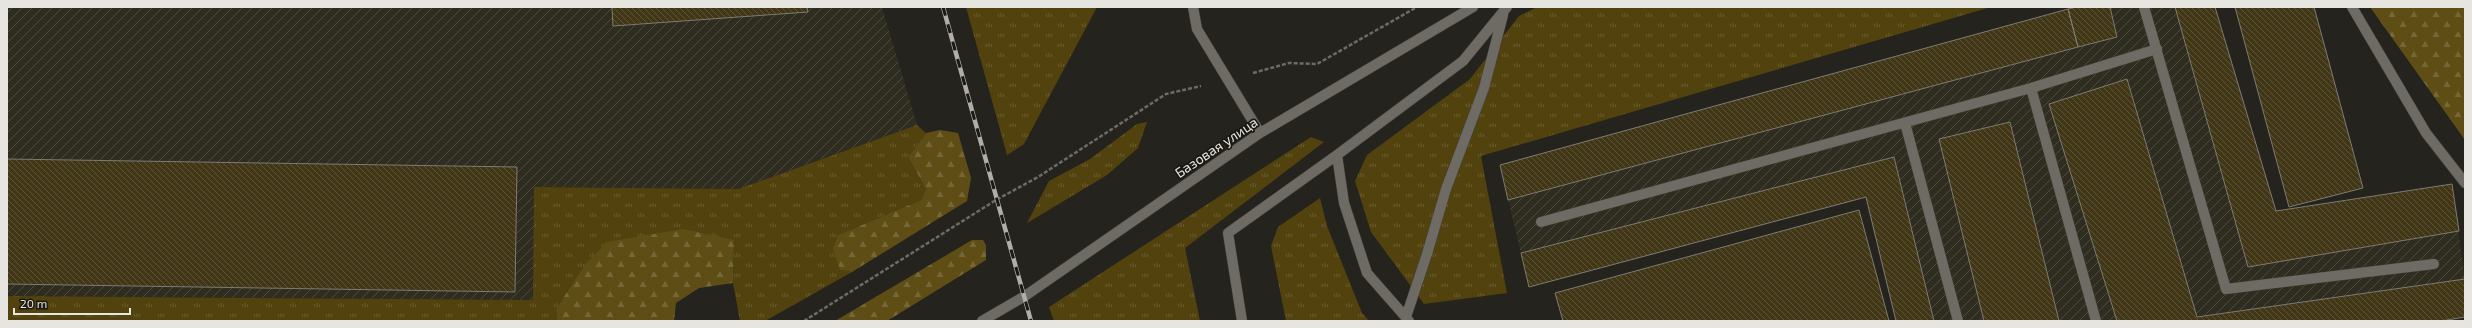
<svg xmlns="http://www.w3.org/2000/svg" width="2472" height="328" font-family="'Exo 2',sans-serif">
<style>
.industrial{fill:url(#industrial-furrows)}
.grass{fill:url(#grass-tufts)}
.forest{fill:url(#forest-firs)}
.building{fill:url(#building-back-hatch);stroke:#7d7b73}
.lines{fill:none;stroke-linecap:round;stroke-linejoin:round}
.lane-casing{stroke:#42403b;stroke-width:11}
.secondary-casing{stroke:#42403b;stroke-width:11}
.path{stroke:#6d6b65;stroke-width:2.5;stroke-dasharray:4 2;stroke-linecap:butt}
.lane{stroke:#6d6b63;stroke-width:10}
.secondary{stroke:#6d6b63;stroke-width:10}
.rail-casing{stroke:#b0aea9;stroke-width:4.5}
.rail{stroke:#1b1913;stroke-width:3;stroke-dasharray:9;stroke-linecap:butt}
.labels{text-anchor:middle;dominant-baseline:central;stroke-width:3.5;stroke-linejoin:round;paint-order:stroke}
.street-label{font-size:14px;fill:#e6e5e0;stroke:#1b1913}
</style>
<defs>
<pattern id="industrial-furrows" width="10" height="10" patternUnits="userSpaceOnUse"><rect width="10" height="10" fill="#2f2c20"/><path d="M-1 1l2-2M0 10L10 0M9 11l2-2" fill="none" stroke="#4d4a40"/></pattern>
<pattern id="grass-tufts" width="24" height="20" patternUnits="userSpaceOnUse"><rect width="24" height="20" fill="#51420e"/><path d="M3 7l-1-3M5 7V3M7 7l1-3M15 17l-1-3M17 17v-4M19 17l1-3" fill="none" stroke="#6a5d31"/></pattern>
<pattern id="forest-firs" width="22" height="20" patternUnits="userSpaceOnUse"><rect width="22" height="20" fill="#5e4e15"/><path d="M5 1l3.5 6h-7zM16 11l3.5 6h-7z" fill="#756737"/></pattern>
<pattern id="building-back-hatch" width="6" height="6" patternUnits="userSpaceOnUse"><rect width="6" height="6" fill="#413716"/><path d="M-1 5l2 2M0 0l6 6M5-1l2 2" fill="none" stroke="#5c5438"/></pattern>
</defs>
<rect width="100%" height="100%" fill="#25231d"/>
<path class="industrial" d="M 7,7 L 882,7 L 917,125 L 738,189 L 535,187 L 533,300 L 7,296 Z
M 2076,7 L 2215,7 L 2276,211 L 2452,184 L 2465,280 L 2465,317 L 2441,321 L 1896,321 L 1865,197 L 1529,287 L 1500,165 Z"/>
<path class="grass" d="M 966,7 L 1097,7 L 1024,144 L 1007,155 Z
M 1537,7 L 1991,7 L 1481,156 L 1507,293 L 1424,304 L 1371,232 L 1355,181 L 1367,155 L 1470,79 L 1519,16 Z
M 1147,122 L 1138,148 L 1107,175 L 1027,223 L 1049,181 L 1090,159 L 1137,124 Z
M 917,125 L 926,133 L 908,157 L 926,189 L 921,200 L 838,235 L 840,270 L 852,272 L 765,321 L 740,321 L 733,283 L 734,240 L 583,267 L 556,309 L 557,321 L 7,321 L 7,296 L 533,300 L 534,187 L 738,189 Z
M 1311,137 L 1324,142 L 1185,248 L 1200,321 L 1054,321 L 1049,307 Z
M 1320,198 L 1327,226 L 1362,313 L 1369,321 L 1286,321 L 1271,246 L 1278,227 Z"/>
<path class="forest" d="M 2370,7 L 2465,7 L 2465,140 Z
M 940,130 L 958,133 L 971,178 L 967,201 L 852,272 L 840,270 L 833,249 L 838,235 L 921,200 L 926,189 L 908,157 L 926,133 Z
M 683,229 L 734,240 L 733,283 L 699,288 L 676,303 L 674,321 L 557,321 L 556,309 L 583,267 L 607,242 Z
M 972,240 L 983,240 L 986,245 L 986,260 L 887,321 L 835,321 Z"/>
<path class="building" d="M 612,7 L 807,7 L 808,12 L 613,26 Z
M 2076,7 L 2110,7 L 2117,37 L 2078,47 L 2068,9 Z
M 2175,7 L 2215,7 L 2276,211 L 2452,184 L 2459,231 L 2248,267 Z
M 2235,7 L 2314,7 L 2363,188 L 2289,207 Z
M 2068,9 L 2078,47 L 1508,200 L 1500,165 Z
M 2127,79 L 2197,317 L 2465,279 L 2465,317 L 2441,321 L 2117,321 L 2049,104 Z
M 2010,122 L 2059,321 L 1984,321 L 1939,139 Z
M 1894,157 L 1934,321 L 1896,321 L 1866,197 L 1529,287 L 1521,253 Z
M 7,159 L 517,167 L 515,292 L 7,284 Z
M 1859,210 L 1889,321 L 1563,321 L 1555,293 Z"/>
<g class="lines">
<g class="lane-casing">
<path id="lane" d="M 2144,7 L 2226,289 L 2434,264
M 2352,7 L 2426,133 L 2465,183
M 2031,88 L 2096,321
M 1905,123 L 1958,321
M 1337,155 L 1344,203 L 1367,273 L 1409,321
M 1541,222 L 2031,88 L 2157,49
M 1406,317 L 1427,254 L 1446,189 L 1484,88 L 1503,15
M 1242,321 L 1228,233 L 1337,155 L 1463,61 L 1507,7"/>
</g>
<g class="secondary-casing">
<path id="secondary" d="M 1193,7 L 1197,29 L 1260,133
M 982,321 L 1025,296 L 1260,133 L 1473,7"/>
</g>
<path class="path" d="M 1253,73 L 1289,63 L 1317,64 L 1417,7
M 804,321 L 996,200 L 1038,177 L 1166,94 L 1201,86"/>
<use href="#lane" class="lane"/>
<use href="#secondary" class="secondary"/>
<g class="rail-casing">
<path id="rail" d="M 943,7 L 1031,321"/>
</g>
<use href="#rail" class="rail"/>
</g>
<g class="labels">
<g class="street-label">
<text transform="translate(1216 147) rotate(-34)">Базовая улица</text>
</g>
</g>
<rect width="2472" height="328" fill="none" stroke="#e6e5e0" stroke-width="16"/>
<path d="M14 308v6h116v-6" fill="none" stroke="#e6e5e0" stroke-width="2"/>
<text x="20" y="308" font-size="12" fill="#e6e5e0" stroke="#1b1913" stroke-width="3" paint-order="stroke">20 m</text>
</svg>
